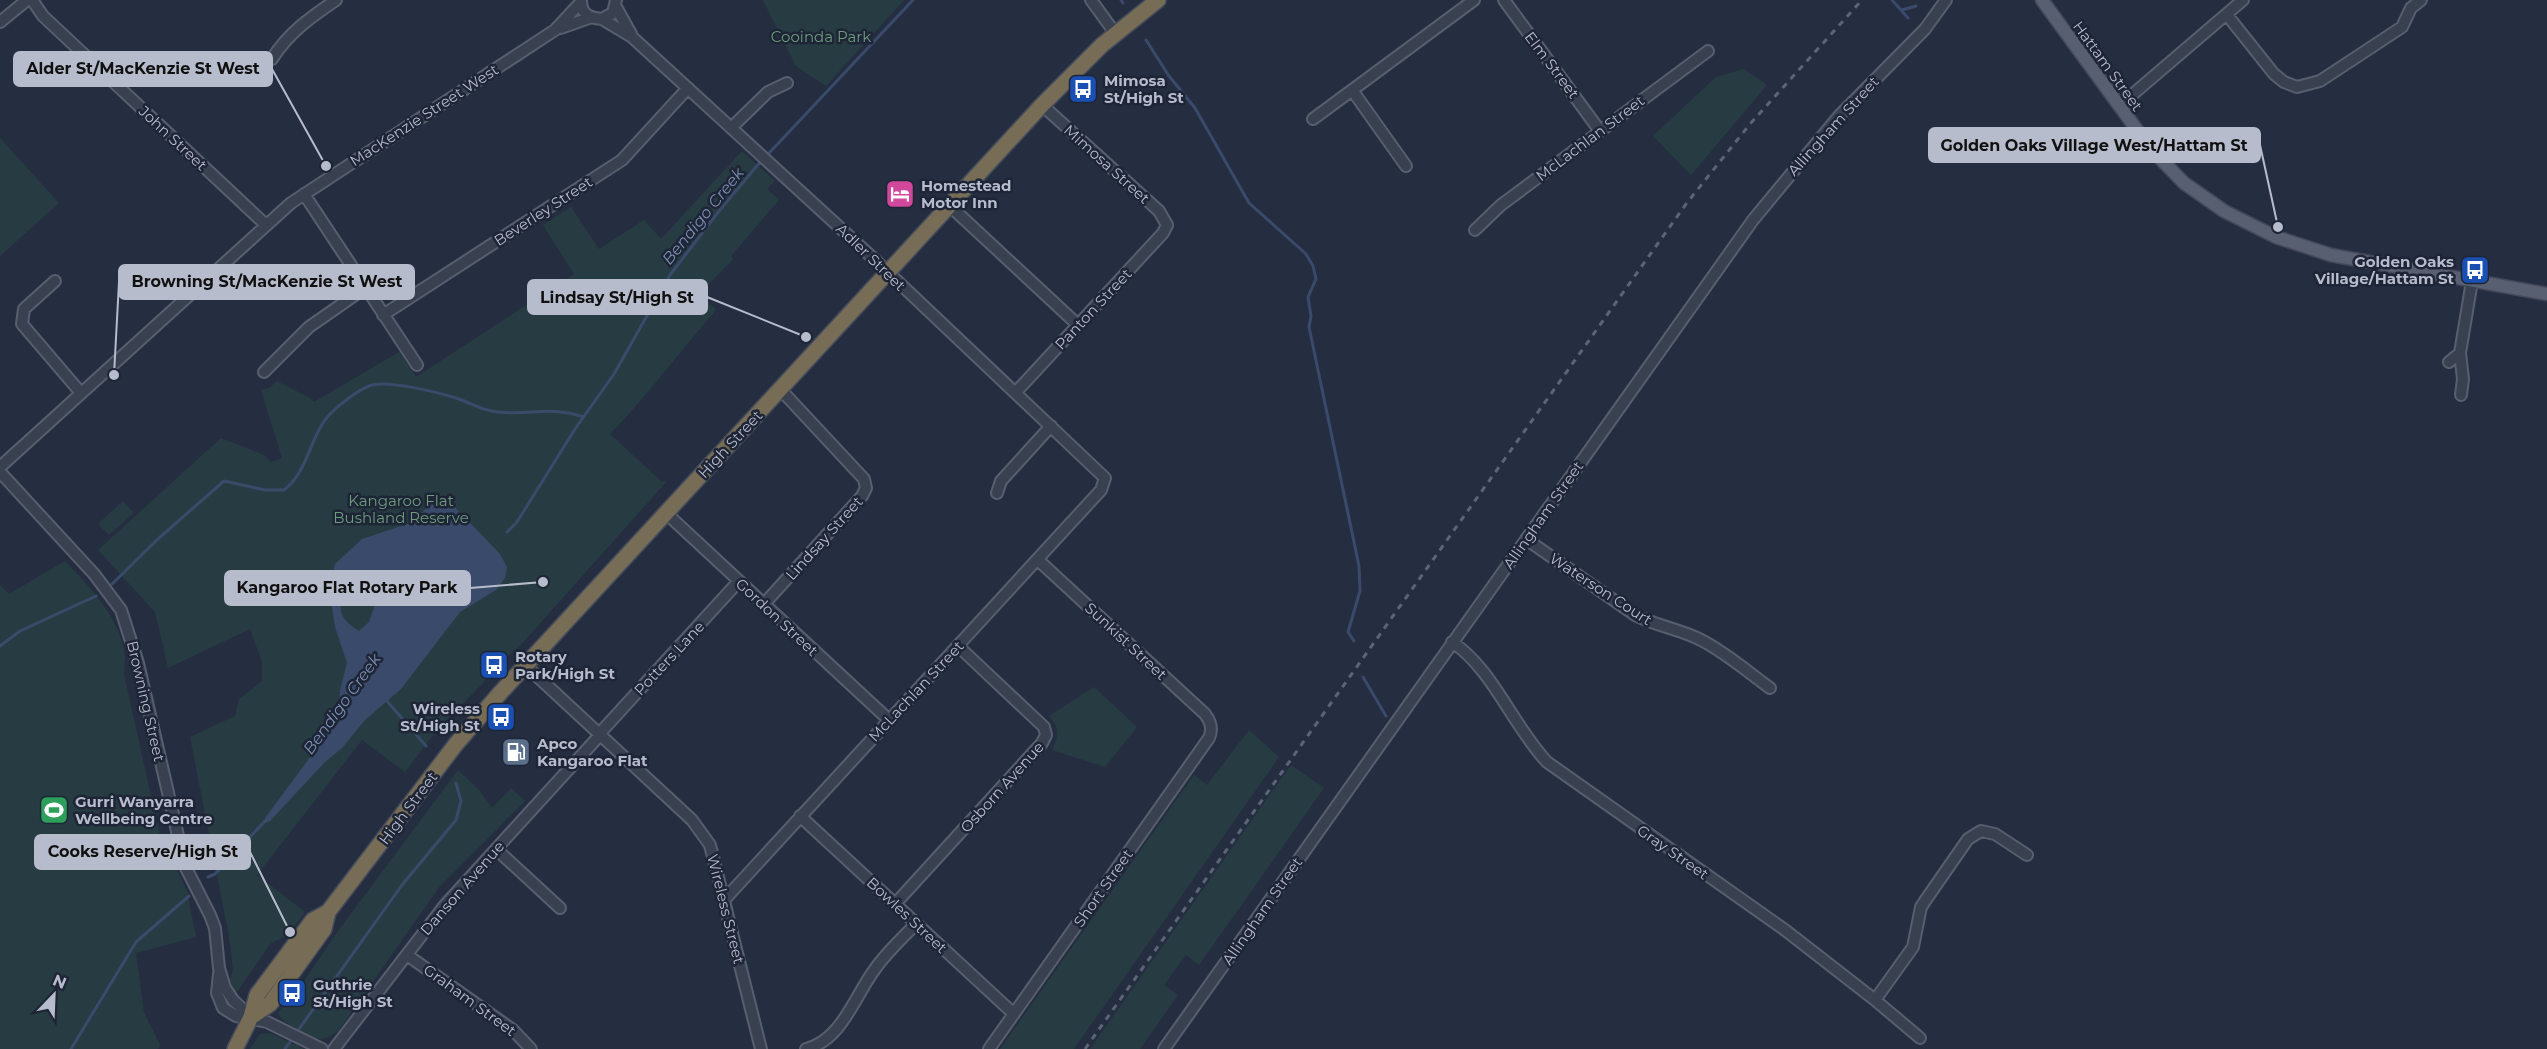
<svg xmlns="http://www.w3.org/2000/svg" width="2547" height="1049" viewBox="0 0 2547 1049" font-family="Montserrat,sans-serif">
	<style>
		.green { fill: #273c42 }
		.water { fill: #3a4a6a; fill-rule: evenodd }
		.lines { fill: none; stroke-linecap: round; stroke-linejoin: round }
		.stream { stroke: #3a4a6a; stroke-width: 3 }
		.minor-casing { stroke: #575e6e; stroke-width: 14 }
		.major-casing { stroke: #43495a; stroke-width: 15 }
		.highway-casing { stroke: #444b5b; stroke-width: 18 }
		.minor { stroke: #394151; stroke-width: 10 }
		.major { stroke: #575f71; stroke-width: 12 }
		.highway { stroke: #776d56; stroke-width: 15 }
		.rail { stroke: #5b6478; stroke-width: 3; stroke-dasharray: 6 6; stroke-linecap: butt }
		.labels { text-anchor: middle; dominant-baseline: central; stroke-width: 5; stroke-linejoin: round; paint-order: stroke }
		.park-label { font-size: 15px; fill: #6c9c7c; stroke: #1e2536 }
		.street-label { font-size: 15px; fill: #b6bccb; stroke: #1e2536 }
		.poi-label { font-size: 15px; font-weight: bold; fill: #b6bccb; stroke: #1e2536; text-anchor: start }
		.water-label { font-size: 16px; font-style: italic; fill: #7c8eb2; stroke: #1e2536 }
		.leader { fill: none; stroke: #b6bccb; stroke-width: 2 }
		.callout-dot { fill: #b6bccb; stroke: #1e2536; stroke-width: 2 }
		.callout { fill: #b6bccb; stroke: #b6bccb; stroke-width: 2 }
		.callout-label { font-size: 16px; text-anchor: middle; font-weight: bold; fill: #111 }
	</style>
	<rect width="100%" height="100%" fill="#252e41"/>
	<!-- green -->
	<path class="green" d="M763,0H904L826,86L796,66Z
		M1744,69L1767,85L1691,175L1653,136L1716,77Z
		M0,138L59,203L0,256Z
		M742,151L775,181L767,189L779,200L731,256L733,259L700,293L716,310C680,351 648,395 610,434L662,482L667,481L519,647L500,663L497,661L492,666L494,669L483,683L437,730L405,772L362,740L257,875L305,912L291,931L287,929L283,934L286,936L271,943L236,993L229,983L233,969L229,936L190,737L235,716L239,699L262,681V662L250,629L168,668L155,612L98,550L221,438L264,455L271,462L282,458L261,390L269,388L277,381L308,397L314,402L399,352L416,377L574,274L543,225L571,207L599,249L644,220L661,239Z
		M123,501L134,513L109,535L98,524Z
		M65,561C90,587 119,616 125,655C125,661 124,667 124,674L163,850L167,849L187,891L196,937L136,953L144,1013L160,1045L158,1049H0V585L9,594Z
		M1094,687L1137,727L1105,767L1052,750C1059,737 1060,728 1049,716Z
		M1249,730L1279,757L1074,1049H1000L1194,775L1207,785Z
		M1291,765L1324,788L1199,965L1186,955L1164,985L1178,995L1140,1049H1090Z
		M458,770L480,791L492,808L511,788L525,801L440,886L338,1031C332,1035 327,1039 320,1039C309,1039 282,1021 277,1013L297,992L335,935Z
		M270,1033L304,1049H250L260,1034Z"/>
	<!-- water -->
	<path class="water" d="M435,501H446L451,503L500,554L507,567L505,578L496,590L460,612L401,689L365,720L342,748L325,762L270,821L265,823V818L311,756L326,733L339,705L340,690L347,663L335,627L329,588L335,564L362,539L410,523ZM357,586L369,592L375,604L369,622L359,631C354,628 347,623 344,618C335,606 345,589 357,586Z"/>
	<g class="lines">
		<!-- stream -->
		<path class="stream" d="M1121,0L1123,3
			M1892,0L1908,18
			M1902,10L1916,6
			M1146,40L1169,76L1195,108L1249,203L1306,254L1313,266L1316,279L1308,297L1311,316L1309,327L1359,566L1360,591L1348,632L1354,641
			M507,532L517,522L575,429L614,374L670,275L719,211L756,167L913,0
			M112,584L159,538L224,481L265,490H284C309,471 310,434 331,413C340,404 357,391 369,386C386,379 441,393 459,399C473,404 483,411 498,412C531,416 548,405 584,417
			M0,646L20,631L96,596
			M1363,677L1386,716
			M386,700L426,746
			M208,877L215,874L266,820
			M299,1029L402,885L456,820L461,801L456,783
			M71,1049L136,942L189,896
			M285,1049L290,1042"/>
		<!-- minor casing -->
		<g class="minor-casing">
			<path id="minor" d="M32,0L43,16L266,225
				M581,0C581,15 590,18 602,19L613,13L616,0
				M1091,0L1115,33
				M1504,0L1600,131
				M616,7L631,34
				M2227,15L2274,74L2284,82L2297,87L2320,81L2402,27L2411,8L2421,0
				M602,19L632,37L874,259L1105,478L1101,490L724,900
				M0,22L27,0
				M561,28L589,18
				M272,59C288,33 311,17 336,0
				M1352,90L1406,166
				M2119,106L2243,0
				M1313,119L1474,0
				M731,128L768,92L787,83
				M304,194L417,365
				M950,206L1078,325
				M1475,230L1501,205L1708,51
				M55,281L24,309L22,324L81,393
				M383,315L622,160L688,88
				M2449,362L2460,353
				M264,372L309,327L365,288
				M1016,392L1163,233L1167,225L1159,211L1042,105
				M2461,395L2463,379L2460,353L2472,281
				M0,467L291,203L555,30L580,3
				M0,472L94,574L121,610L138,663L185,866L210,915L215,928L219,968L225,988L233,1000L251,1017
				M997,493L1001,481L1051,426
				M666,513L889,720
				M1526,539L1635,615C1656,626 1680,629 1701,640C1725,652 1748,672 1770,688
				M764,604L862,496L866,488L864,479L781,390
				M1452,642C1492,668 1513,726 1547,762L1785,930L1875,1000L1920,1038
				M525,665L692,820L710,845L761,1049
				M599,734L739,581
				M800,816L1014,1014
				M496,849L560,908
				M895,904L1042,743L1046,735L1044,727L958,646
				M407,955L513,1030L531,1049
				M219,974L217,993L223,1008L236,1016L267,1022L322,1049
				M1875,1000L1913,947L1921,907L1927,898L1968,839L1981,831L1995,834L2027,855
				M334,1049L445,905L600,735
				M806,1049C842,1040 854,997 875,969C886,953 902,938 916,924
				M989,1049L1209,738C1213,729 1211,722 1205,714L1038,560
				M1164,1049L1753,220L1839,116L1925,29L1946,0"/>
		</g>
		<!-- major casing -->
		<g class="major-casing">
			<path id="major" d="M2042,0L2151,149L2184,183L2224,211L2276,237L2331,255L2547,294"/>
		</g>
		<!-- highway casing -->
		<g class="highway-casing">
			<path id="highway" d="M251,1017L270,1004L324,929L328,912L456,744L501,692L1042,105L1102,45L1158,0
				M235,1049L251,1017L257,995L313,920L328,912"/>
		</g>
		<!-- minor -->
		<use href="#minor" class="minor"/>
		<!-- major -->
		<use href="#major" class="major"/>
		<!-- highway -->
		<use href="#highway" class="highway"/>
		<!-- rail -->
		<path class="rail" d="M1085,1049L1686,204L1750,124L1862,0"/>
	</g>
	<!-- icons -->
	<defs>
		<g id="bus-square" transform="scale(1.5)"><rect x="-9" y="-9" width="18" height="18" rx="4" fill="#1a4fb4" stroke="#1e2536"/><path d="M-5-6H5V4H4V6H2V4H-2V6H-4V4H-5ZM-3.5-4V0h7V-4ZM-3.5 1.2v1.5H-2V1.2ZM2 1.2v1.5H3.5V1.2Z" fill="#fff"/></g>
		<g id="hotel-square" transform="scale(1.5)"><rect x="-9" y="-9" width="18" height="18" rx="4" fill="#d1479c" stroke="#1e2536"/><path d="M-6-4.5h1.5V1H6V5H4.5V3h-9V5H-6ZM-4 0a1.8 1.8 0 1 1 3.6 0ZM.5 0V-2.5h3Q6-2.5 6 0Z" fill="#fff"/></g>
		<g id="fuel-square" transform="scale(1.5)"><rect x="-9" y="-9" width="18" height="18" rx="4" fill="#5c6f8a" stroke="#1e2536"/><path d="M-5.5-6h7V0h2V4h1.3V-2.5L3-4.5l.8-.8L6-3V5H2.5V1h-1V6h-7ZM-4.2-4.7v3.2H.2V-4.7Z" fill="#fff"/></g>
		<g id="stadium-square" transform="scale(1.5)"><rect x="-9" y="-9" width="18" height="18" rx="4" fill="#2e9e5b" stroke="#1e2536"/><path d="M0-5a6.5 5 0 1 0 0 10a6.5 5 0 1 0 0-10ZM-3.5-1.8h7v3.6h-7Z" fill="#fff"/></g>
	</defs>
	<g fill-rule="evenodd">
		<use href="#bus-square" x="1083" y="89"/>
		<use href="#hotel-square" x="900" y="194"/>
		<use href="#bus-square" x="2475" y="270"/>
		<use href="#bus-square" x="494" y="665"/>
		<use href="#bus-square" x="501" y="717"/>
		<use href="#fuel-square" x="516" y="752"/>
		<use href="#stadium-square" x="54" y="810"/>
		<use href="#bus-square" x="292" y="993"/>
	</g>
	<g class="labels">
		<!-- park labels -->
		<g class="park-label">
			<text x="821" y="36">Cooinda Park</text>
			<text x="401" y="500">Kangaroo Flat<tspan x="401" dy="17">Bushland Reserve</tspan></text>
		</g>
		<!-- street labels -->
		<g class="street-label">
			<text transform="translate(1552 65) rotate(53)">Elm Street</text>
			<text transform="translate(2108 66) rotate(54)">Hattam Street</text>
			<text transform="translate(424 115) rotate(-33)">MacKenzie Street West</text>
			<text transform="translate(1833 126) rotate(-48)">Allingham Street</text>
			<text transform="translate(173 138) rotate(43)">John Street</text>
			<text transform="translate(1590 138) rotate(-37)">McLachlan Street</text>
			<text transform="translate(1107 164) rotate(42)">Mimosa Street</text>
			<text transform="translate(543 211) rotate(-33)">Beverley Street</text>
			<text transform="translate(871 257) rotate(44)">Adler Street</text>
			<text transform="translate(1093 309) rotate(-47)">Panton Street</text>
			<text transform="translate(730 444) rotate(-47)">High Street</text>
			<text transform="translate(1543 515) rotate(-55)">Allingham Street</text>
			<text transform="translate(824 538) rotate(-48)">Lindsay Street</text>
			<text transform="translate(1601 589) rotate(33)">Waterson Court</text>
			<text transform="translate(777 617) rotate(43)">Gordon Street</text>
			<text transform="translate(1126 641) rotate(43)">Sunkist Street</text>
			<text transform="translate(669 658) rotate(-47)">Potters Lane</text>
			<text transform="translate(916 691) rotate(-47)">McLachlan Street</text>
			<text transform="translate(146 701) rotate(77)">Browning Street</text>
			<text transform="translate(1002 787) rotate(-48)">Osborn Avenue</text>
			<text transform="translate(408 808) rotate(-53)">High Street</text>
			<text transform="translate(1673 852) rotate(35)">Gray Street</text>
			<text transform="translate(462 888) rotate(-49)">Danson Avenue</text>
			<text transform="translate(1103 888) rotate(-55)">Short Street</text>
			<text transform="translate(726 909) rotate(76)">Wireless Street</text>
			<text transform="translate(1262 911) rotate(-55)">Allingham Street</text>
			<text transform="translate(907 915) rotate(43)">Bowles Street</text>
			<text transform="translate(470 1000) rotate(36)">Graham Street</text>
		</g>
		<!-- poi labels -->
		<g class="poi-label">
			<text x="1104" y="80">Mimosa<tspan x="1104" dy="17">St/High St</tspan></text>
			<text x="921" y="185">Homestead<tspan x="921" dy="17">Motor Inn</tspan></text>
			<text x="2454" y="261" text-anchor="end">Golden Oaks<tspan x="2454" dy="17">Village/Hattam St</tspan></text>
			<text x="515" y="656">Rotary<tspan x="515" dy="17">Park/High St</tspan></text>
			<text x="480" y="708" text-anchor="end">Wireless<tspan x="480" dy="17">St/High St</tspan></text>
			<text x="537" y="743">Apco<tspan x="537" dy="17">Kangaroo Flat</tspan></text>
			<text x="75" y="801">Gurri Wanyarra<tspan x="75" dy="17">Wellbeing Centre</tspan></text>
			<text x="313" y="984">Guthrie<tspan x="313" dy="17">St/High St</tspan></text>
		</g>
		<!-- water labels -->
		<g class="water-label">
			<text transform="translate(703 216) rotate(-51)">Bendigo Creek</text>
			<text transform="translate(342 704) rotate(-54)">Bendigo Creek</text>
		</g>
	</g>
	<!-- callouts -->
	<path class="leader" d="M326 166L272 69M2278 227L2260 145M114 375L119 282M806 337L707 297M543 582L470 588M290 932L250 852"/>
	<g class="callout-dot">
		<circle cx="326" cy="166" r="6"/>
		<circle cx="2278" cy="227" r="6"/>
		<circle cx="114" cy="375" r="6"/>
		<circle cx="806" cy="337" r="6"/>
		<circle cx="543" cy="582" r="6"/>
		<circle cx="290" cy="932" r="6"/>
	</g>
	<g class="callout">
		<rect x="14" y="52" width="258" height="34" rx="6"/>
		<rect x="1929" y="128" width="331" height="34" rx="6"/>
		<rect x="119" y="265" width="295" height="34" rx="6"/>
		<rect x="528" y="280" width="179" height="34" rx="6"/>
		<rect x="225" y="571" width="245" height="34" rx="6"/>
		<rect x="35" y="835" width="215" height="34" rx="6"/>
	</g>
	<g class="callout-label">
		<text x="143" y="74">Alder St/MacKenzie St West</text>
		<text x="2094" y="151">Golden Oaks Village West/Hattam St</text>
		<text x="267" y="287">Browning St/MacKenzie St West</text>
		<text x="617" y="303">Lindsay St/High St</text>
		<text x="347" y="593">Kangaroo Flat Rotary Park</text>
		<text x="143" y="857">Cooks Reserve/High St</text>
	</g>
	<!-- north arrow -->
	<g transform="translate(54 995) rotate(23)" stroke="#1e2536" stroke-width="4.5" paint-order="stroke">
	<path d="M0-4.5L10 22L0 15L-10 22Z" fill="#b6bccb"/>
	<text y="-9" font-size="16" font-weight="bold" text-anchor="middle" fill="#b6bccb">N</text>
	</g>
</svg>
